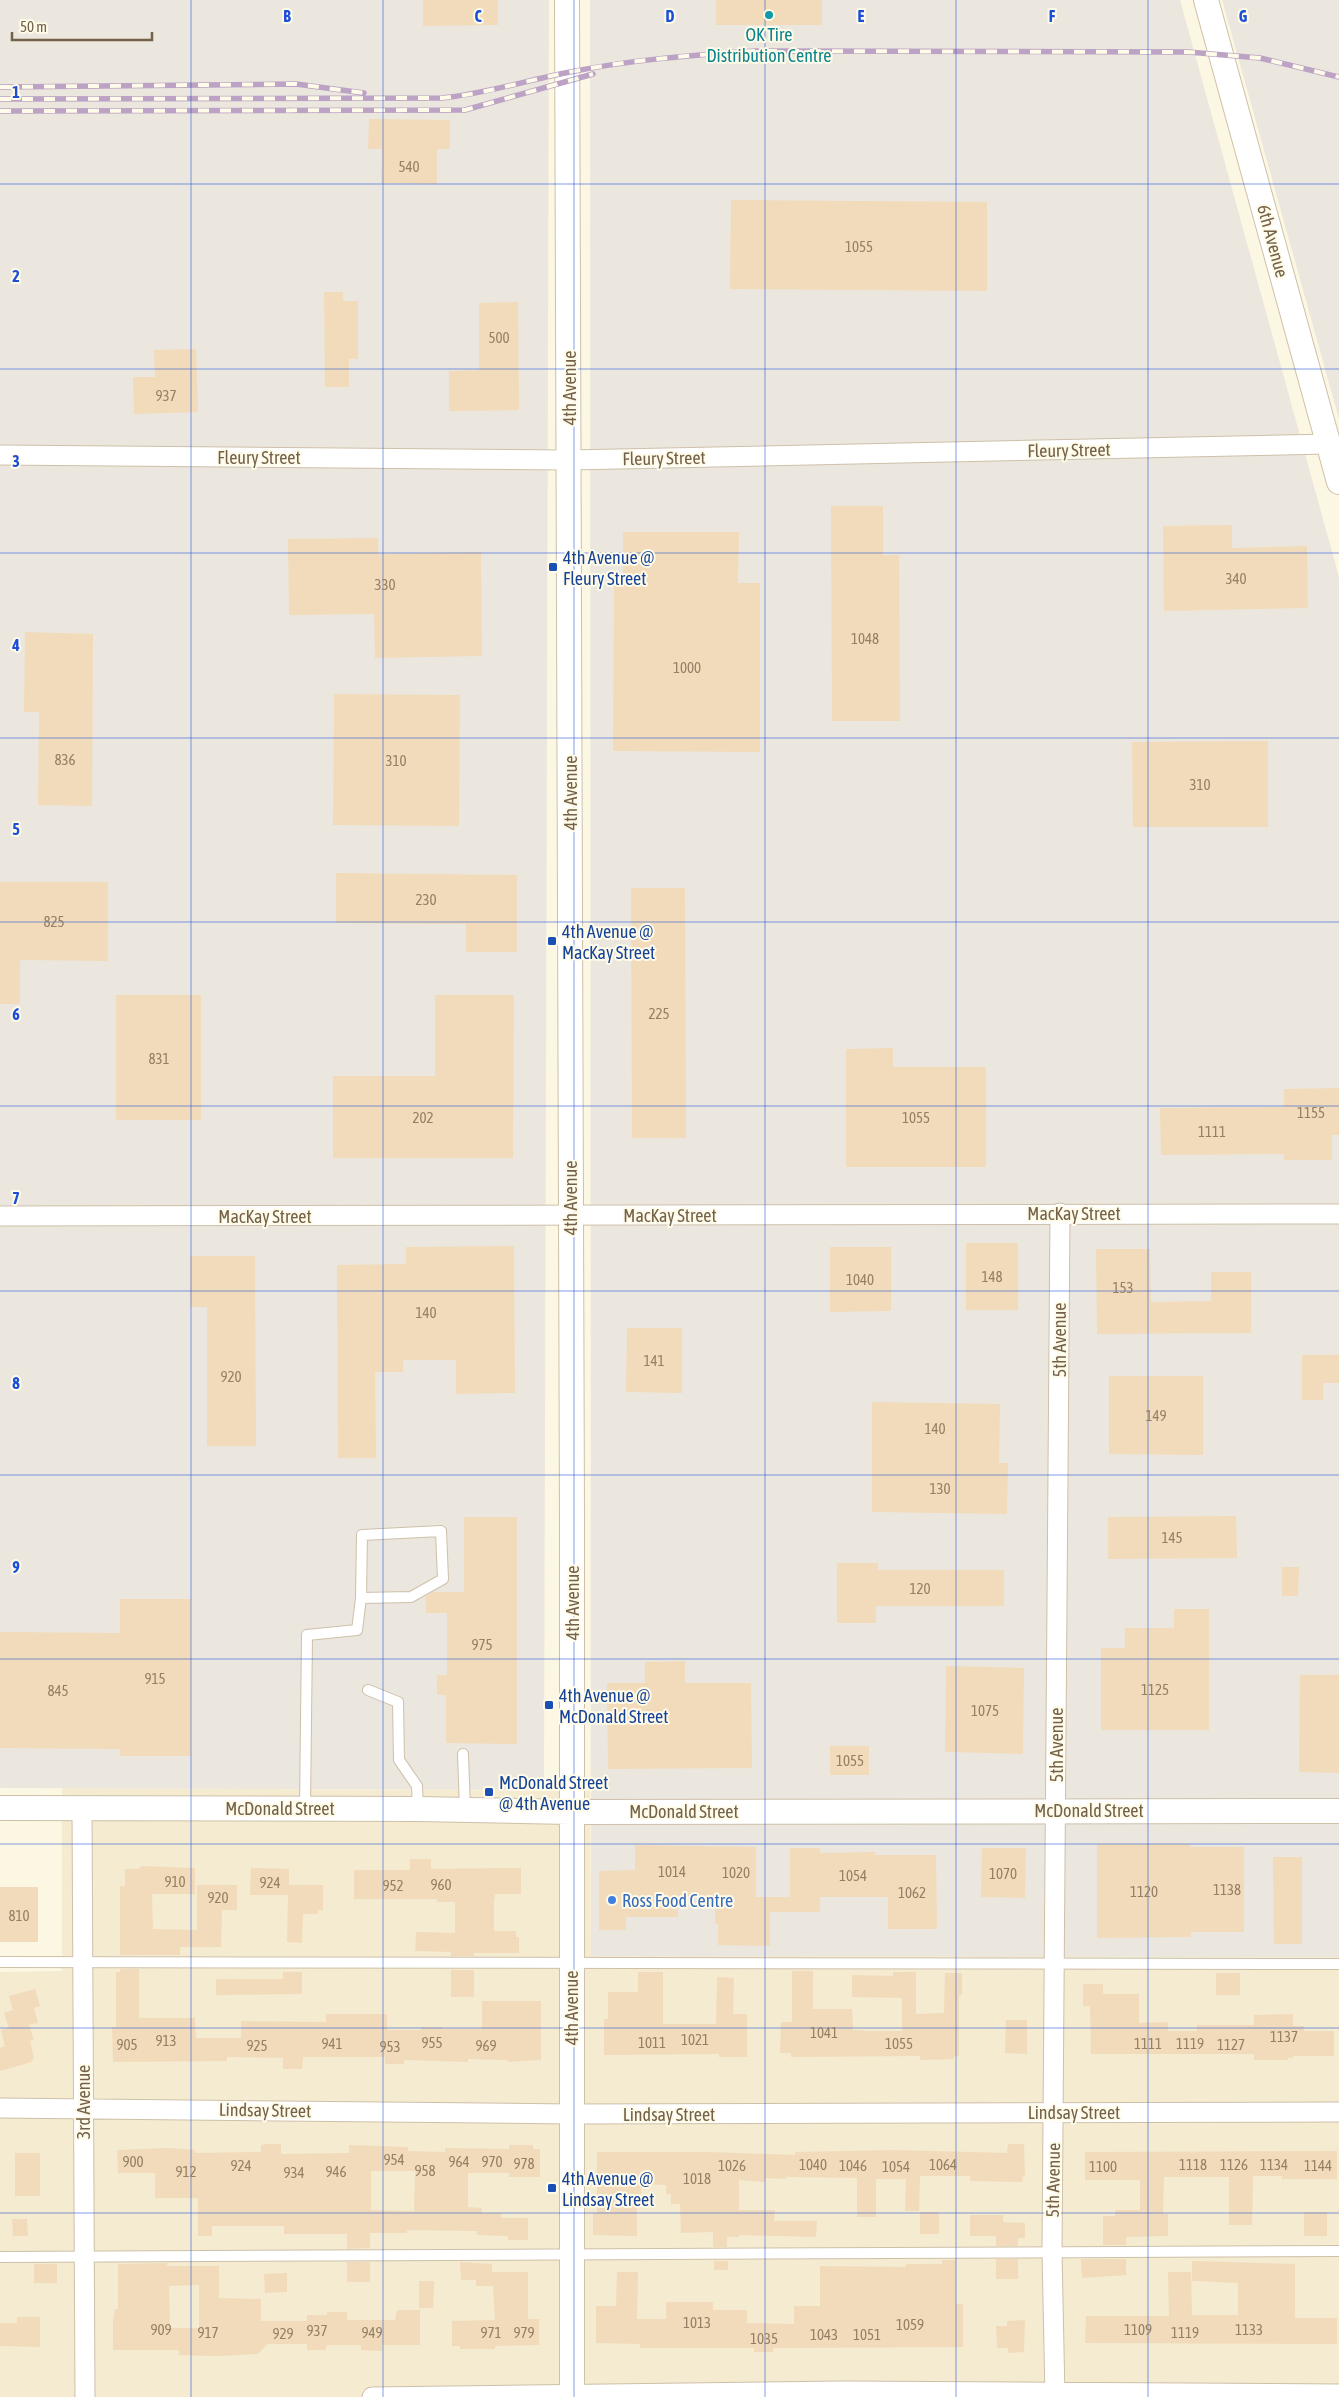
<svg xmlns="http://www.w3.org/2000/svg" width="1339" height="2397" viewBox="0 0 1339 2397" font-family="'Asap Condensed',sans-serif">
	<style>
		.residential { fill: #f4ebd1 }
		.industrial { fill: #ebe7de }
		.building { fill: #f2dbba; fill-rule: evenodd }
		.lines { fill: none; stroke-linecap: round; stroke-linejoin: round }
		.service-casing { stroke: #cec0a9; stroke-width: 12 }
		.minor-casing { stroke: #cec0a9; stroke-width: 21 }
		.tertiary-casing { stroke: #cec0a9; stroke-width: 26 }
		.service { stroke: #fff; stroke-width: 10 }
		.minor { stroke: #fff; stroke-width: 19 }
		.tertiary { stroke: #fff; stroke-width: 24 }
		.rail-casing { stroke: #bca2c5; stroke-width: 5.5 }
		.rail { stroke: #fffbe9; stroke-width: 4; stroke-dasharray: 11; stroke-linecap: butt }
		.grid { fill: none; stroke: #1d4ed8; stroke-width: 1; stroke-opacity: 0.55 }
		.culture-dot { fill: #0f9aa8; stroke: #fffbe9; stroke-width: 2 }
		.transit-dot { fill: #1a4fb4; stroke: #fffbe9; stroke-width: 2 }
		.shop-dot { fill: #3f7fe0; stroke: #fffbe9; stroke-width: 2 }
		.labels { text-anchor: middle; dominant-baseline: central; stroke-width: 4; stroke-linejoin: round; paint-order: stroke }
		.number-label { font-size: 15px; fill: #948065 }
		.culture-label { font-size: 18px; fill: #0d838f; stroke: #fffbe9 }
		.street-label { font-size: 18px; fill: #746149; stroke: #fffbe9 }
		.transit-label { font-size: 18px; fill: #164399; stroke: #fffbe9; text-anchor: start }
		.shop-label { font-size: 18px; fill: #366cbe; stroke: #fffbe9; text-anchor: start }
		.grid-label { font-size: 16px; text-anchor: middle; font-weight: bold; fill: #1d4ed8; stroke: #fffbe9; stroke-width: 4; stroke-linejoin: round; paint-order: stroke }
	</style>
	<rect width="100%" height="100%" fill="#fcf7e3"/>
	<!-- residential -->
	<path class="residential" d="M62,1788L590,1791L591,1956L1339,1955V2397H0V1972L62,1971Z"/>
	<!-- industrial -->
	<path class="industrial" d="M0,0H549L544,1790L0,1788Z
		M590,0H1180L1339,577V1957L591,1956Z
		M1222,0H1339V419Z"/>
	<!-- building -->
	<path class="building" d="M423,0H498V25L423,26Z
		M716,0H822V25H716Z
		M369,119L450,120V149H437V184L381,183L382,149H368Z
		M731,200L987,202V291L730,289Z
		M324,292H343V301H358V359H349V387H325Z
		M518,302L519,410L449,411V371L479,370V303Z
		M196,349L198,412L134,414L133,377H155L154,350Z
		M831,506H883V555H899L900,721H832Z
		M1232,525V548L1307,546L1308,608L1164,611L1163,526Z
		M623,532H739L738,583H760V752L613,751L614,581H623Z
		M378,538V554L481,552L482,656L375,658L374,614L289,615L288,539Z
		M25,632L93,634L92,806L38,805L39,712H24Z
		M334,694L460,695L459,826L333,825Z
		M1268,741V827H1133L1132,742Z
		M336,873L517,875V952H466V924L336,923Z
		M0,882H108V961L20,960V1004H0Z
		M631,888H685L686,1138H632Z
		M116,995H201V1120H116Z
		M435,995H514L513,1158H333V1076H435Z
		M893,1048V1067H986V1167H846V1049Z
		M1339,1088V1135H1332V1160H1284V1154L1161,1155L1160,1108L1284,1107V1089Z
		M966,1243H1018V1310H966Z
		M514,1246L515,1393L456,1394V1360H403V1372H375L376,1458H338L337,1265L406,1264V1247Z
		M830,1247H891V1311L830,1312Z
		M1096,1249H1150L1151,1302L1211,1301V1272H1251V1333L1097,1334Z
		M190,1256H255L256,1446H207V1307H190Z
		M627,1328H682V1393L626,1392Z
		M1302,1355H1339V1383H1323V1400H1302Z
		M1109,1376H1203V1455L1109,1454Z
		M872,1402L1000,1404L999,1463H1008L1007,1514L872,1512Z
		M1236,1516L1237,1558L1108,1559V1517Z
		M464,1517H517V1744L446,1743V1695H437V1675H447V1613H426V1596L434,1592H464Z
		M837,1563H878V1570H1004V1606H876V1623H837Z
		M1282,1567H1299L1298,1596H1282Z
		M120,1599H191V1756H120V1749L0,1748V1632L120,1633Z
		M1174,1609H1209V1730H1101V1648H1125V1628H1174Z
		M685,1661V1683H751L752,1768L608,1769L607,1683H645V1662Z
		M946,1666L1024,1668L1023,1754L945,1752Z
		M1300,1675H1339V1773L1299,1772Z
		M830,1746H869V1775H830Z
		M1097,1844H1190V1847H1244V1932H1191V1937L1097,1938Z
		M635,1845L756,1847V1897H790V1848H820V1853L875,1852V1855H936L937,1929H888V1897H820V1912H770V1946L718,1945V1924H715V1896H678V1917H626V1930H599V1871L635,1870Z
		M982,1848H1026L1025,1898L981,1897Z
		M1273,1857H1302V1944H1274Z
		M410,1859H431V1869L521,1868V1894H495L494,1901V1931H516V1937H519V1953H474V1956H451V1952L415,1951L416,1932L455,1933V1902H437V1899H354V1870H410Z
		M142,1866L195,1868V1894H152L153,1929L197,1930V1885H237V1910H222L221,1947H180V1955H120V1886H125V1869H138Z
		M251,1868L289,1869V1885H323V1910H318V1914H303L302,1943L287,1942L288,1895H250Z
		M0,1887H38V1942H0Z
		M120,1969H139V2018H195L196,2038H241V2021L326,2022V2014H387V2030H421V2027H442V2029H482V2001H541V2060L508,2062V2060L468,2059V2062L404,2060V2064H385V2057H303L302,2069H283V2058L227,2057V2061L113,2062L112,2027H116V1972H120Z
		M451,1970H474V1997H451Z
		M792,1971H813V2009H852L853,2030L871,2031H902V1998L852,1997V1975L893,1976V1972H916V2014L944,2013L945,1973H962V1995H959V2056H954V2059L920,2060V2056L791,2057V2053H780L781,2022H792Z
		M283,1972H302V1994L216,1995V1979H283Z
		M638,1972H663V2024H716L717,1977L734,1978L733,2014H747V2057H719V2054L604,2055V2019H608V1992H638Z
		M1216,1973H1240V1995H1216Z
		M1083,1984H1103V1994H1139V2023L1168,2022V2031H1197V2025H1254V2015L1293,2014V2026H1304V2031H1334V2056H1293V2058H1288V2060H1254V2054H1091L1090,2006H1083Z
		M35,1989L40,2006L34,2008L38,2023L29,2025L34,2040L30,2041L34,2059L31,2060L32,2062L0,2071V2048L5,2046L1,2030L9,2028L4,2013L13,2010L9,1996Z
		M1006,2020H1027V2054L1005,2053Z
		M267,2144H281V2154L349,2153V2145L408,2147V2151L445,2152V2148L509,2149V2145H533V2149H540V2177H509V2173H468V2207L482,2208V2213H501V2218H528V2240H508V2236L477,2235V2231L407,2230V2233H370V2248L347,2249V2234H284V2226H212V2236H198V2198H155V2173H118L117,2150L169,2148L195,2150V2153L261,2152V2145ZM371,2171H415L414,2211L371,2210Z
		M1008,2144H1024L1025,2176H1023L1022,2182L970,2181V2176H920L919,2211H905L906,2179H876V2217H857V2178L786,2177V2179L765,2178V2182L739,2180V2210H775L774,2221H817L816,2237L739,2235V2237H727V2247H713V2232L681,2233L680,2204H671V2194H666V2185L641,2184V2194H637V2236L593,2235V2213H597V2152H710L795,2155V2152L895,2150L1007,2153Z
		M1337,2151V2179H1282V2176H1253L1252,2225H1229V2177H1164L1163,2214H1168V2236L1126,2237V2245H1103V2216H1115V2210H1140V2180H1085V2152Z
		M15,2153H40V2196H15Z
		M920,2212H939V2234H920Z
		M1304,2212H1327V2236H1304Z
		M970,2215H1003V2222L1025,2223V2238H1018V2246H996V2236H970Z
		M12,2219H27L28,2236H13Z
		M996,2259H1018V2279H996Z
		M1081,2259H1126V2275L1082,2278Z
		M942,2260H956V2304H963V2347L773,2348V2352H754V2348H640V2344L596,2343V2306H616L617,2272H638L637,2319H666V2302H713V2310H747V2323L794,2324V2306H820V2266L906,2267V2264H942Z
		M714,2261H728V2270H714Z
		M1192,2261L1295,2264V2318H1337V2344L1085,2343L1086,2316H1169L1168,2272H1191L1192,2315H1238V2283L1192,2281Z
		M347,2262H370V2282H347Z
		M460,2262L492,2264V2272H528V2319H539V2345L495,2346V2349H460V2346H452V2321L495,2320L493,2286H476V2280H461Z
		M167,2263V2266H219V2298L261,2299V2321H307V2315H327V2312H347V2320H395L397,2310H420V2345H382V2351L361,2350V2345H327L326,2350H307V2344H267L258,2354L216,2356L179,2355V2350H113V2320L115,2309H118V2264ZM199,2285V2328H170L169,2286Z
		M34,2264H57V2283H34Z
		M287,2273V2292L265,2293L264,2274Z
		M419,2281H434L433,2308H419Z
		M17,2317H40V2347L0,2346V2323H17Z
		M1025,2320L1024,2352L1008,2353V2348H997L996,2326H1007V2321Z"/>
	<g class="lines">
		<!-- service casing -->
		<g class="service-casing">
			<path id="service" d="M368,1690L398,1702L399,1760L417,1786L418,1809
				M463,1754L465,1810
				M305,1808L307,1635L357,1630L361,1598L362,1535L441,1531L443,1579L411,1597L361,1598
				M0,1962L1339,1964
				M0,2257L1339,2251"/>
		</g>
		<!-- minor casing -->
		<g class="minor-casing">
			<path id="minor" d="M0,455L569,460L1328,444
				M0,1216L1339,1214
				M82,1808L85,2397
				M0,2108L571,2114L1339,2112
				M372,2397L843,2391L1339,2394
				M1055,2397L1052,2252L1060,1213"/>
		</g>
		<!-- tertiary casing -->
		<g class="tertiary-casing">
			<path id="tertiary" d="M567,0L572,1519V2397
				M1206,0L1339,482
				M0,1808L418,1809L571,1812L1339,1811"/>
		</g>
		<!-- service -->
		<use href="#service" class="service"/>
		<!-- minor -->
		<use href="#minor" class="minor"/>
		<!-- tertiary -->
		<use href="#tertiary" class="tertiary"/>
		<!-- rail casing -->
		<g class="rail-casing">
			<path id="rail" d="M0,87L296,84L364,93
				M0,99L442,98C484,94 524,81 565,73C628,60 692,55 756,51L1188,52L1260,58L1339,77
				M0,111L465,110L593,74"/>
		</g>
		<!-- rail -->
		<use href="#rail" class="rail"/>
	</g>
	<!-- grid -->
	<path class="grid" d="M191,0V2397M383,0V2397M574,0V2397M765,0V2397M956,0V2397M1148,0V2397M0,184H1339M0,369H1339M0,553H1339M0,738H1339M0,922H1339M0,1106H1339M0,1291H1339M0,1475H1339M0,1659H1339M0,1844H1339M0,2028H1339M0,2213H1339"/>
	<!-- markers -->
	<circle class="culture-dot" cx="769" cy="15" r="5"/>
	<g class="transit-dot">
		<rect x="548" y="562" width="10" height="10" rx="2.5"/>
		<rect x="547" y="936" width="10" height="10" rx="2.5"/>
		<rect x="544" y="1700" width="10" height="10" rx="2.5"/>
		<rect x="484" y="1787" width="10" height="10" rx="2.5"/>
		<rect x="547" y="2183" width="10" height="10" rx="2.5"/>
	</g>
	<circle class="shop-dot" cx="612" cy="1900" r="5"/>
	<g class="labels">
		<!-- number labels -->
		<g class="number-label">
			<text x="409" y="166">540</text>
			<text x="859" y="246">1055</text>
			<text x="499" y="337">500</text>
			<text x="166" y="395">937</text>
			<text x="1236" y="578">340</text>
			<text x="385" y="584">330</text>
			<text x="865" y="638">1048</text>
			<text x="687" y="667">1000</text>
			<text x="65" y="759">836</text>
			<text x="396" y="760">310</text>
			<text x="1200" y="784">310</text>
			<text x="426" y="899">230</text>
			<text x="54" y="921">825</text>
			<text x="659" y="1013">225</text>
			<text x="159" y="1058">831</text>
			<text x="1311" y="1112">1155</text>
			<text x="423" y="1117">202</text>
			<text x="916" y="1117">1055</text>
			<text x="1212" y="1131">1111</text>
			<text x="992" y="1276">148</text>
			<text x="860" y="1279">1040</text>
			<text x="1123" y="1287">153</text>
			<text x="426" y="1312">140</text>
			<text x="654" y="1360">141</text>
			<text x="231" y="1376">920</text>
			<text x="1156" y="1415">149</text>
			<text x="935" y="1428">140</text>
			<text x="940" y="1488">130</text>
			<text x="1172" y="1537">145</text>
			<text x="920" y="1588">120</text>
			<text x="482" y="1644">975</text>
			<text x="155" y="1678">915</text>
			<text x="1155" y="1689">1125</text>
			<text x="58" y="1690">845</text>
			<text x="985" y="1710">1075</text>
			<text x="850" y="1760">1055</text>
			<text x="672" y="1871">1014</text>
			<text x="736" y="1872">1020</text>
			<text x="1003" y="1873">1070</text>
			<text x="853" y="1875">1054</text>
			<text x="175" y="1881">910</text>
			<text x="270" y="1882">924</text>
			<text x="441" y="1884">960</text>
			<text x="393" y="1885">952</text>
			<text x="1227" y="1889">1138</text>
			<text x="1144" y="1891">1120</text>
			<text x="912" y="1892">1062</text>
			<text x="218" y="1897">920</text>
			<text x="19" y="1915">810</text>
			<text x="824" y="2032">1041</text>
			<text x="1284" y="2036">1137</text>
			<text x="695" y="2039">1021</text>
			<text x="166" y="2040">913</text>
			<text x="432" y="2042">955</text>
			<text x="652" y="2042">1011</text>
			<text x="332" y="2043">941</text>
			<text x="899" y="2043">1055</text>
			<text x="1148" y="2043">1111</text>
			<text x="1190" y="2043">1119</text>
			<text x="127" y="2044">905</text>
			<text x="1231" y="2044">1127</text>
			<text x="257" y="2045">925</text>
			<text x="486" y="2045">969</text>
			<text x="390" y="2046">953</text>
			<text x="394" y="2159">954</text>
			<text x="133" y="2161">900</text>
			<text x="459" y="2161">964</text>
			<text x="492" y="2161">970</text>
			<text x="524" y="2163">978</text>
			<text x="813" y="2164">1040</text>
			<text x="943" y="2164">1064</text>
			<text x="1193" y="2164">1118</text>
			<text x="1234" y="2164">1126</text>
			<text x="1274" y="2164">1134</text>
			<text x="241" y="2165">924</text>
			<text x="732" y="2165">1026</text>
			<text x="853" y="2165">1046</text>
			<text x="1318" y="2165">1144</text>
			<text x="896" y="2166">1054</text>
			<text x="1103" y="2166">1100</text>
			<text x="425" y="2170">958</text>
			<text x="186" y="2171">912</text>
			<text x="336" y="2171">946</text>
			<text x="294" y="2172">934</text>
			<text x="697" y="2178">1018</text>
			<text x="697" y="2322">1013</text>
			<text x="910" y="2324">1059</text>
			<text x="161" y="2329">909</text>
			<text x="1138" y="2329">1109</text>
			<text x="1249" y="2329">1133</text>
			<text x="317" y="2330">937</text>
			<text x="208" y="2332">917</text>
			<text x="372" y="2332">949</text>
			<text x="491" y="2332">971</text>
			<text x="524" y="2332">979</text>
			<text x="1185" y="2332">1119</text>
			<text x="283" y="2333">929</text>
			<text x="824" y="2334">1043</text>
			<text x="867" y="2334">1051</text>
			<text x="764" y="2338">1035</text>
		</g>
		<!-- culture labels -->
		<g class="culture-label">
			<text x="769" y="34">OK Tire<tspan x="769" dy="21">Distribution Centre</tspan></text>
		</g>
		<!-- street labels -->
		<g class="street-label">
			<text transform="translate(1273 241) rotate(75)">6th Avenue</text>
			<text transform="translate(569 388) rotate(-90)">4th Avenue</text>
			<text transform="translate(1069 450) rotate(-1)">Fleury Street</text>
			<text x="259" y="457">Fleury Street</text>
			<text transform="translate(664 458) rotate(-1)">Fleury Street</text>
			<text transform="translate(570 793) rotate(-90)">4th Avenue</text>
			<text transform="translate(570 1198) rotate(-90)">4th Avenue</text>
			<text x="1074" y="1213">MacKay Street</text>
			<text x="670" y="1215">MacKay Street</text>
			<text x="265" y="1216">MacKay Street</text>
			<text transform="translate(1059 1340) rotate(-90)">5th Avenue</text>
			<text transform="translate(572 1603) rotate(-90)">4th Avenue</text>
			<text transform="translate(1056 1745) rotate(-90)">5th Avenue</text>
			<text x="280" y="1808">McDonald Street</text>
			<text x="1089" y="1810">McDonald Street</text>
			<text x="684" y="1811">McDonald Street</text>
			<text transform="translate(571 2008) rotate(-90)">4th Avenue</text>
			<text transform="translate(83 2102) rotate(-90)">3rd Avenue</text>
			<text transform="translate(265 2110) rotate(1)">Lindsay Street</text>
			<text x="1074" y="2112">Lindsay Street</text>
			<text x="669" y="2114">Lindsay Street</text>
			<text transform="translate(1053 2180) rotate(-89)">5th Avenue</text>
		</g>
		<!-- transit labels -->
		<g class="transit-label">
			<text x="563" y="557">4th Avenue @<tspan x="563" dy="21">Fleury Street</tspan></text>
			<text x="562" y="931">4th Avenue @<tspan x="562" dy="21">MacKay Street</tspan></text>
			<text x="559" y="1695">4th Avenue @<tspan x="559" dy="21">McDonald Street</tspan></text>
			<text x="499" y="1782">McDonald Street<tspan x="499" dy="21">@ 4th Avenue</tspan></text>
			<text x="562" y="2178">4th Avenue @<tspan x="562" dy="21">Lindsay Street</tspan></text>
		</g>
		<!-- shop labels -->
		<g class="shop-label">
			<text x="622" y="1900">Ross Food Centre</text>
		</g>
	</g>
	<g class="grid-label">
		<text x="287" y="22">B</text>
		<text x="478" y="22">C</text>
		<text x="670" y="22">D</text>
		<text x="861" y="22">E</text>
		<text x="1052" y="22">F</text>
		<text x="1243" y="22">G</text>
		<text x="16" y="98">1</text>
		<text x="16" y="282">2</text>
		<text x="16" y="467">3</text>
		<text x="16" y="651">4</text>
		<text x="16" y="835">5</text>
		<text x="16" y="1020">6</text>
		<text x="16" y="1204">7</text>
		<text x="16" y="1389">8</text>
		<text x="16" y="1573">9</text>
	</g>
	<!-- scale -->
	<path d="M12 32v8h140v-8" fill="none" stroke="#746149" stroke-width="2.5"/>
	<text x="20" y="32" font-size="15" fill="#746149" stroke="#fffbe9" stroke-width="4" paint-order="stroke">50 m</text>
</svg>
